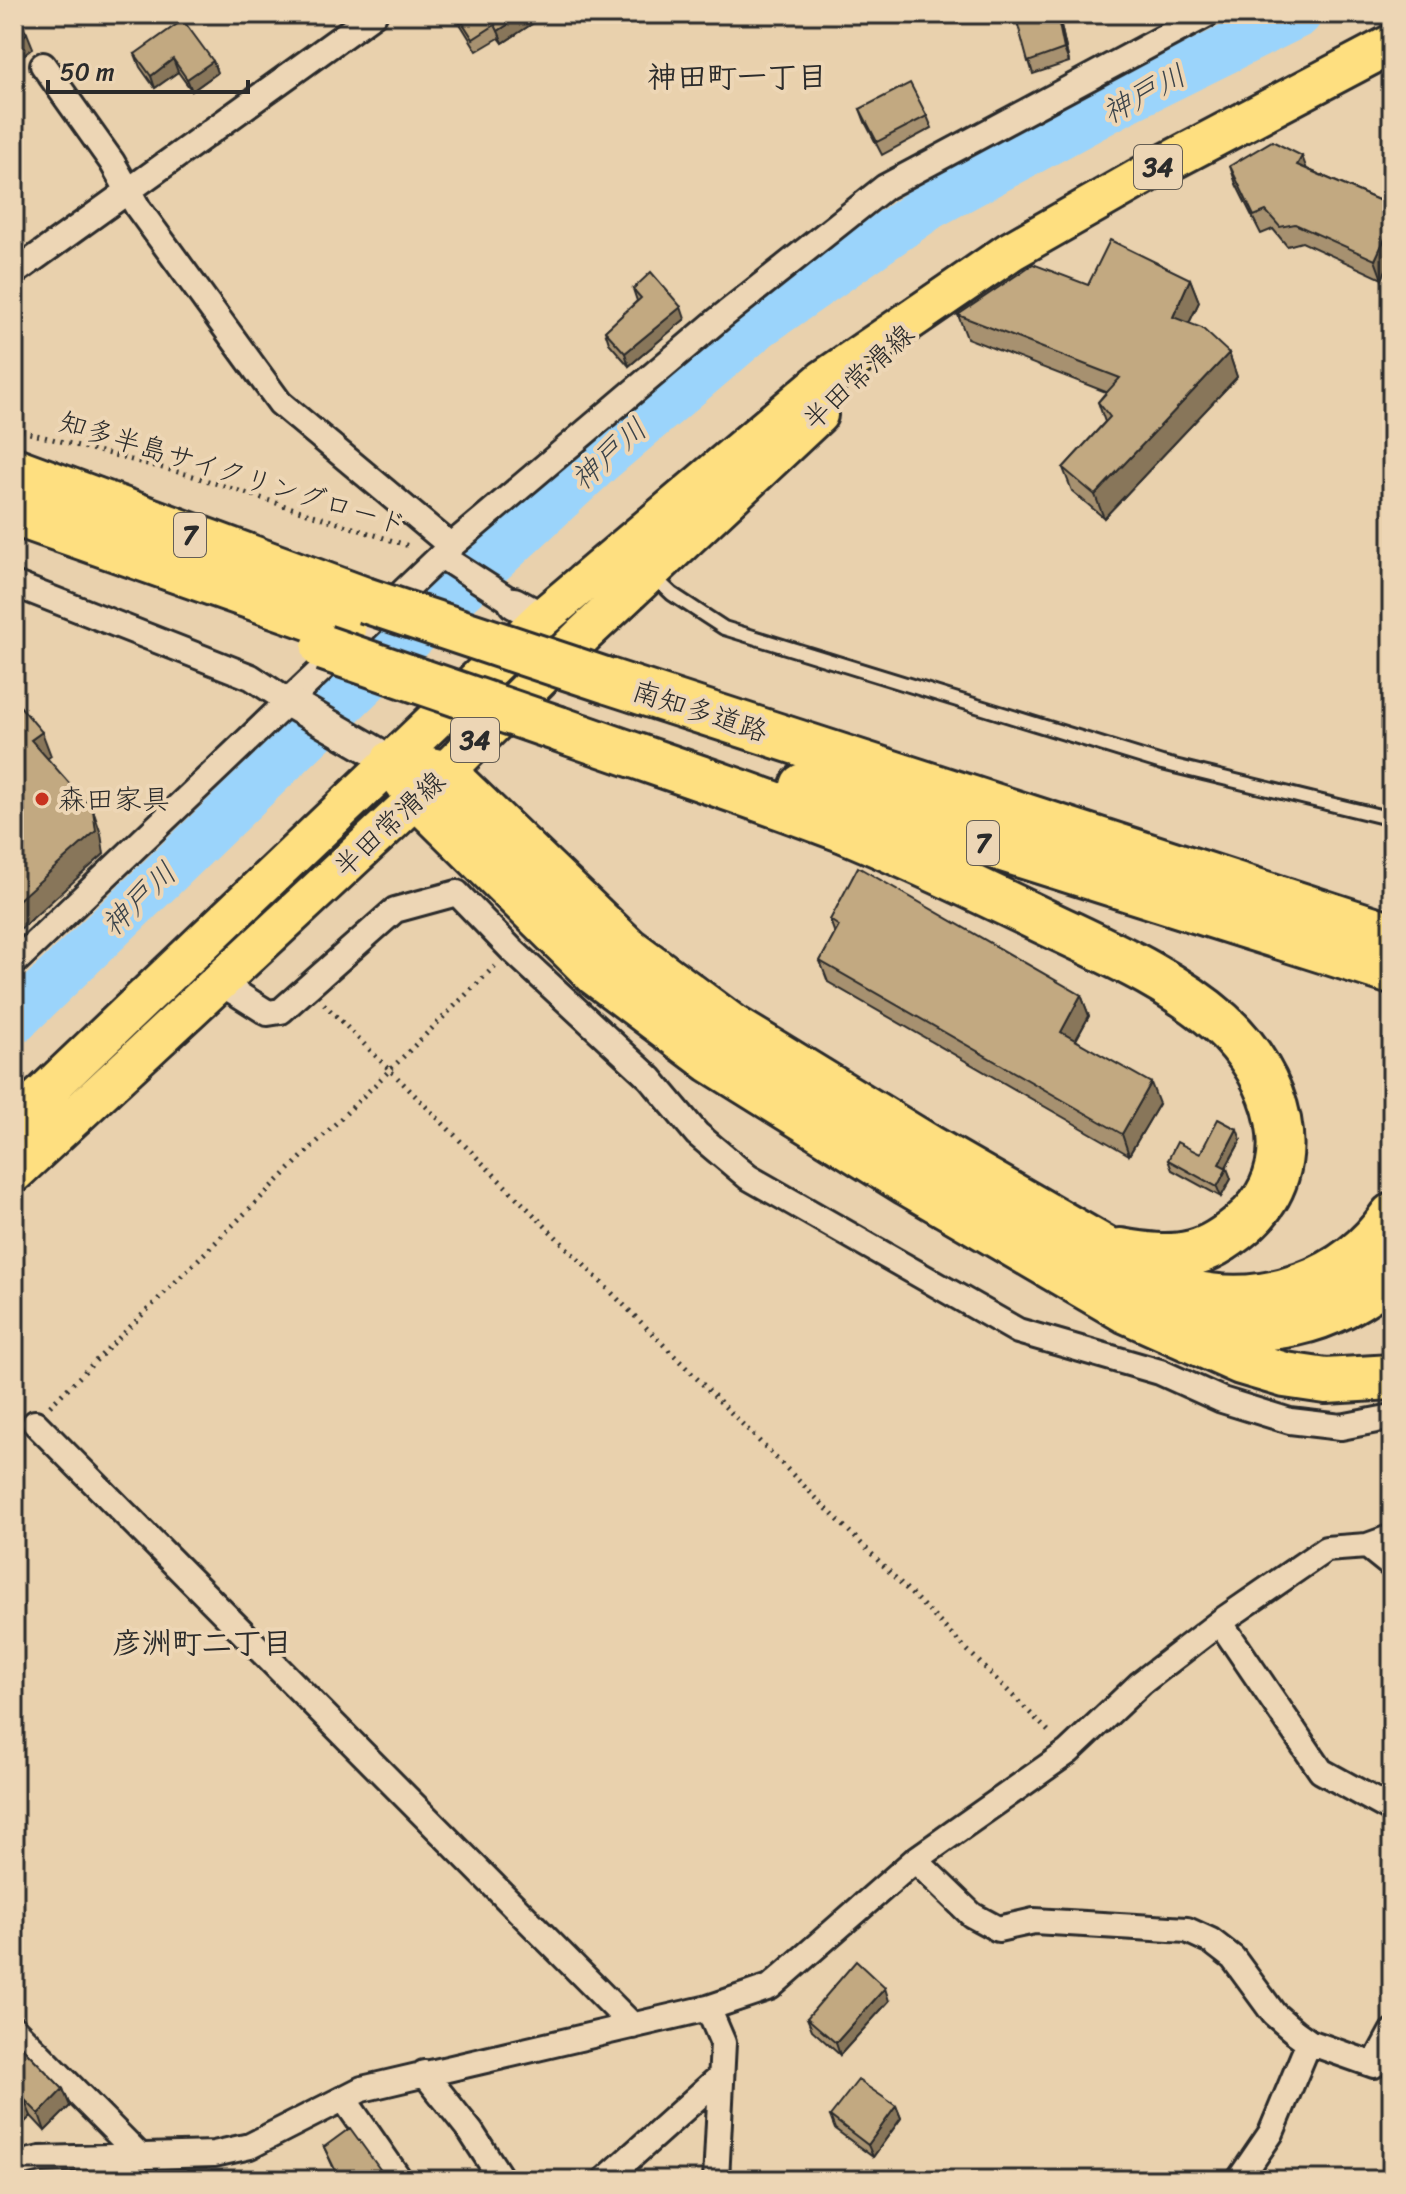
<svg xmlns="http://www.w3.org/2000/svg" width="1406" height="2194" viewBox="0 0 1406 2194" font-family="Sriracha,'Klee One',sans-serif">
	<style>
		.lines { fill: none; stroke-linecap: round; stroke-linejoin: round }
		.river { stroke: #9bd4fb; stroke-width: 48 }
		.service-casing { stroke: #2b2b2b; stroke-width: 18 }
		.minor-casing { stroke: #2b2b2b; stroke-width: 30 }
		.tertiary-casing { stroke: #2b2b2b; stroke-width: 36 }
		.primary-casing { stroke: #2b2b2b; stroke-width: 44 }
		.motorway-casing { stroke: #2b2b2b; stroke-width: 50 }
		.path { stroke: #2b2b2b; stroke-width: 5; stroke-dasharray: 2 6; stroke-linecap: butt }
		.service { stroke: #edd6b5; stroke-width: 12 }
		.minor { stroke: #edd6b5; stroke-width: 24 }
		.tertiary { stroke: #edd6b5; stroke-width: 30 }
		.primary { stroke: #fedf80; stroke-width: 38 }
		.motorway { stroke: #fedf80; stroke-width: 44 }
		.motorway-bridge-casing { stroke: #2b2b2b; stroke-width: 50; stroke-linecap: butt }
		.motorway-bridge { stroke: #fedf80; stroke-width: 44 }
		.wall { fill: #a7916f; stroke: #2b2b2b; stroke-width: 2 }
		.shaded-wall { fill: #88765a; stroke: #2b2b2b; stroke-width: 2 }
		.building { fill: #c2a981; stroke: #2b2b2b; stroke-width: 2 }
		.poi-dot { fill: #c8321e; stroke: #edd6b5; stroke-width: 3 }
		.labels { text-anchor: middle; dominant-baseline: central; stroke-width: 8; stroke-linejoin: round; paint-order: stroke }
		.shield { fill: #edd6b5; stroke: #655e54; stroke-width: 2 }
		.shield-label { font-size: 26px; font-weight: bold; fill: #2b2b2b }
		.street-label { font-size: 28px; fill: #2b2b2b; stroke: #edd6b5 }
		.poi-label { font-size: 28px; fill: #2b2b2b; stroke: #edd6b5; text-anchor: start }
		.neighbourhood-label { font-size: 30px; font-weight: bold; fill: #2b2b2b; stroke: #edd6b5 }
		.water-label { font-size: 30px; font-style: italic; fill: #3c444a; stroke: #edd6b5 }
	</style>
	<rect width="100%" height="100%" fill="#e9d1ad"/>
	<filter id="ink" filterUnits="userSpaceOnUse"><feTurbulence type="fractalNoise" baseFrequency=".0125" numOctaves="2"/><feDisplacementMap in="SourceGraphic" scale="16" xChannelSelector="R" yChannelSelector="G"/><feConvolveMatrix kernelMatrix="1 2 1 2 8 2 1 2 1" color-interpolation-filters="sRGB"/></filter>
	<g filter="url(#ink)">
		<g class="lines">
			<!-- river -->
			<path class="river" d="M14,1020L435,613L600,460L758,325L929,206L1126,99L1298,14"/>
			<!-- service casing -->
			<g class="service-casing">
				<path id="service" d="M652,575L672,594L724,628L1162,763L1392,819"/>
			</g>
			<!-- minor casing -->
			<g class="minor-casing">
				<path id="minor" d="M43,65L112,162L138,208L280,403L451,546
					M14,273L374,14
					M441,556L514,603
					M14,584L251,677L289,702
					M14,963L451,546L719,319L885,187L1208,14
					M219,982L268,1013L281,1011L395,910L457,893L512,950L650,1078L697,1134L748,1177L1018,1331L1160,1372L1222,1400L1290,1421L1341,1427L1392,1417
					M35,1423L633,2026
					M1367,1546L1392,1566
					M1220,1622L1321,1771L1392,1810
					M915,1860L972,1915L998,1929L1034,1921L1187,1930L1211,1941L1233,1958L1274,2014L1295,2032L1309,2042L1374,2065L1392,2032
					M708,2008L723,2043L716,2180
					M14,2029L140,2156
					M424,2073L471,2132L502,2180
					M344,2099L400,2180
					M14,2165L40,2159L214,2154L250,2146L362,2089L708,2008L770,1987L915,1860L1068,1752L1141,1683L1220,1622L1326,1549L1367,1546L1392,1537
					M605,2180L721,2076
					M1239,2180L1271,2133L1309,2042"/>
			</g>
			<!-- tertiary casing -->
			<g class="tertiary-casing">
				<path id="tertiary" d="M514,603L542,618
					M289,702L393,762"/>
			</g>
			<!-- primary casing -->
			<g class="primary-casing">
				<path id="primary" d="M14,1122L542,618L823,380L1011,251L1155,169L1392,44
					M14,1173L444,773L582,636L818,415"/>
			</g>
			<!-- motorway casing -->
			<g class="motorway-casing">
				<path id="motorway" d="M14,470L365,600
					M14,513L343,629
					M608,681L1392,935
					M559,729C652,762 747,793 839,828C908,856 975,888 1043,921C1103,950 1170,978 1221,1023C1277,1074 1310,1166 1244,1223C1230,1235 1211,1249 1192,1253C1169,1259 1143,1255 1120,1251
					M393,762L418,797L597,974L711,1060L908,1183L1127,1311L1241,1362L1285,1375L1326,1381L1392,1377
					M393,762L444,773L627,949L732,1027L928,1147L1149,1274C1161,1280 1175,1289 1189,1292C1264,1311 1348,1281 1392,1216
					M803,786L1392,972
					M1184,1329C1271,1330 1323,1331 1392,1273"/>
			</g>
			<!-- path -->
			<path class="path" d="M14,429L193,476L412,547
				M324,1004L1051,1734
				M50,1406L495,966"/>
			<!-- service -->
			<use href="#service" class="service"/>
			<!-- minor -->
			<use href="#minor" class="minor"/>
			<!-- tertiary -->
			<use href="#tertiary" class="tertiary"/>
			<!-- primary -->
			<use href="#primary" class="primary"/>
			<!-- motorway -->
			<use href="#motorway" class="motorway"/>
			<!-- motorway-bridge casing -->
			<g class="motorway-bridge-casing">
				<path id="motorway-bridge" d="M365,600L608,681
					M324,648L559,729"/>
			</g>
			<!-- motorway-bridge -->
			<use href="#motorway-bridge" class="motorway-bridge"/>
		</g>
		<!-- wall -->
		<path class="wall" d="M133,14H146L135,19Z
			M454,14H543L544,16L503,43L499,38L477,51Z
			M1015,14H1062L1063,19L1060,21L1069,62L1033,74Z
			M135,54L213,61L217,73L192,91L178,72L155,88L140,67Z
			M860,109L927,116L932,128L882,155L865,122Z
			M1230,166L1307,169L1392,206V256L1382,279L1302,242L1287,246L1273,229L1261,234L1236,184Z
			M1190,279L1199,302L1189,323L1229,353L1237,377L1104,518L1072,491L1063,468L1105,422L1098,402L1106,392L967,338L958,315L1088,285Z
			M633,289L685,319L629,366L609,343L605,331L637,301Z
			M830,920L1081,995L1089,1016L1076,1040L1159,1104L1129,1155L828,982L820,961L835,934Z
			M1241,1140L1226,1168L1231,1179L1221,1197L1172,1170L1168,1160L1200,1154Z
			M889,2001L840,2055L812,2030L807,2018Z
			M14,2039L63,2089L70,2106L45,2131L31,2116L15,2132L14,2131Z
			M896,2106L901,2118L873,2157L835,2129L830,2116Z
			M324,2147L387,2180H339Z"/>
		<!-- shaded-wall -->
		<path class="shaded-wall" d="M14,14H28L14,23Z
			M524,14H543L544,16L503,43L498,31Z
			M1057,14H1062L1063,19L1060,21L1069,62L1064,49Z
			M27,33L33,48L14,63V44Z
			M173,59L178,72L155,88L151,76Z
			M213,61L217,73L192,91L187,79Z
			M1302,156L1309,175L1297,165Z
			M1392,223V256L1382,279L1375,260Z
			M1190,279L1199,302L1181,340L1173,317Z
			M681,307L685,319L629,366L625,353Z
			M1229,353L1237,377L1104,518L1095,495Z
			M42,732L51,756L40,764L31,740Z
			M93,810L101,834L104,854L14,935V904Z
			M1081,995L1089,1016L1069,1052L1061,1032Z
			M1151,1083L1159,1104L1129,1155L1122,1134Z
			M1237,1129L1241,1140L1222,1174L1219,1164Z
			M1227,1168L1231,1179L1221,1197L1217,1187Z
			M885,1988L889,2001L840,2055L836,2043Z
			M63,2089L70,2106L45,2131L39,2114Z
			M24,2099L31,2116L15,2132L14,2109Z
			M896,2106L901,2118L873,2157L868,2145Z"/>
		<!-- building -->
		<path class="building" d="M457,14H524L498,31L495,25L473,39Z
			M1015,14H1057L1064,49L1028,62Z
			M14,17L27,33L14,44Z
			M183,20L213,61L187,79L173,59L151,76L135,54Z
			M910,83L927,116L877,142L860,109Z
			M1272,141L1302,156L1297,165L1392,206V223L1375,260L1295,224L1280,227L1266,211L1254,216L1230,166Z
			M1110,240L1190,279L1173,317L1202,328L1229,353L1095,495L1063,468L1110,417L1098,402L1120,378L958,315L1033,264L1088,285Z
			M651,272L681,307L625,353L605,331L641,298L633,289Z
			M14,699L42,732L31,740L93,810L96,831L14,904Z
			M858,867L1081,995L1061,1032L1151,1083L1122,1134L820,961L839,926L830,920Z
			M1218,1119L1237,1129L1219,1164L1227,1168L1217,1187L1168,1160L1177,1142L1200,1154Z
			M856,1961L885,1988L836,2043L807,2018Z
			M14,2039L63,2089L39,2114L24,2099L14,2109Z
			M858,2080L896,2106L868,2145L830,2116Z
			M350,2128L387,2179V2180H340L324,2147Z
			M814,2173L824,2180H810Z
			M752,2175L762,2180H749Z"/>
	</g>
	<!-- markers -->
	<circle class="poi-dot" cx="42" cy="799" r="8"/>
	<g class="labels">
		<!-- shield labels -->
		<g class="shield">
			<rect x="1134" y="145" width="48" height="44" rx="6"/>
			<rect x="174" y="513" width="32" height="44" rx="6"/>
			<rect x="451" y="718" width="48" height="44" rx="6"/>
			<rect x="967" y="821" width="32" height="44" rx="6"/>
		</g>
		<g class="shield-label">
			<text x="1158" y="167">34</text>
			<text x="190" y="535">7</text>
			<text x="475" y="740">34</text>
			<text x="983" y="843">7</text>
		</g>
		<!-- street labels -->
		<g class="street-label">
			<text transform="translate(858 377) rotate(-43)">半田常滑線</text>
			<text transform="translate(233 473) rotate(17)">知多半島サイクリングロード</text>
			<text transform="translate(700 711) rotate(18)">南知多道路</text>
			<text transform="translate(389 824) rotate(-43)">半田常滑線</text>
		</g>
		<!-- poi labels -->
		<g class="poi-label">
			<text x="58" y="799">森田家具</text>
		</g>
		<!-- neighbourhood labels -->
		<g class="neighbourhood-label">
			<text x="737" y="77">神田町一丁目</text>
			<text x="202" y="1643">彦洲町二丁目</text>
		</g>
		<!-- water labels -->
		<g class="water-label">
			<text transform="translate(1144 94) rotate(-28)">神戸川</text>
			<text transform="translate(609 454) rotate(-42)">神戸川</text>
			<text transform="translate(139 899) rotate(-44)">神戸川</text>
		</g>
	</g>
	<!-- margin -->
	<rect width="1406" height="2194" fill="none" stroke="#edd6b5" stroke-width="48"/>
	<rect x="24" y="24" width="1358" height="2146" fill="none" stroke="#2b2b2b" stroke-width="3" filter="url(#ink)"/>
	<!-- scale -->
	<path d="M48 80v12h200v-12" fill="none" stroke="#2b2b2b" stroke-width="4"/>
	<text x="60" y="80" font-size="24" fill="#2b2b2b" stroke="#edd6b5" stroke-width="6" paint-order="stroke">50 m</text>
</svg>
